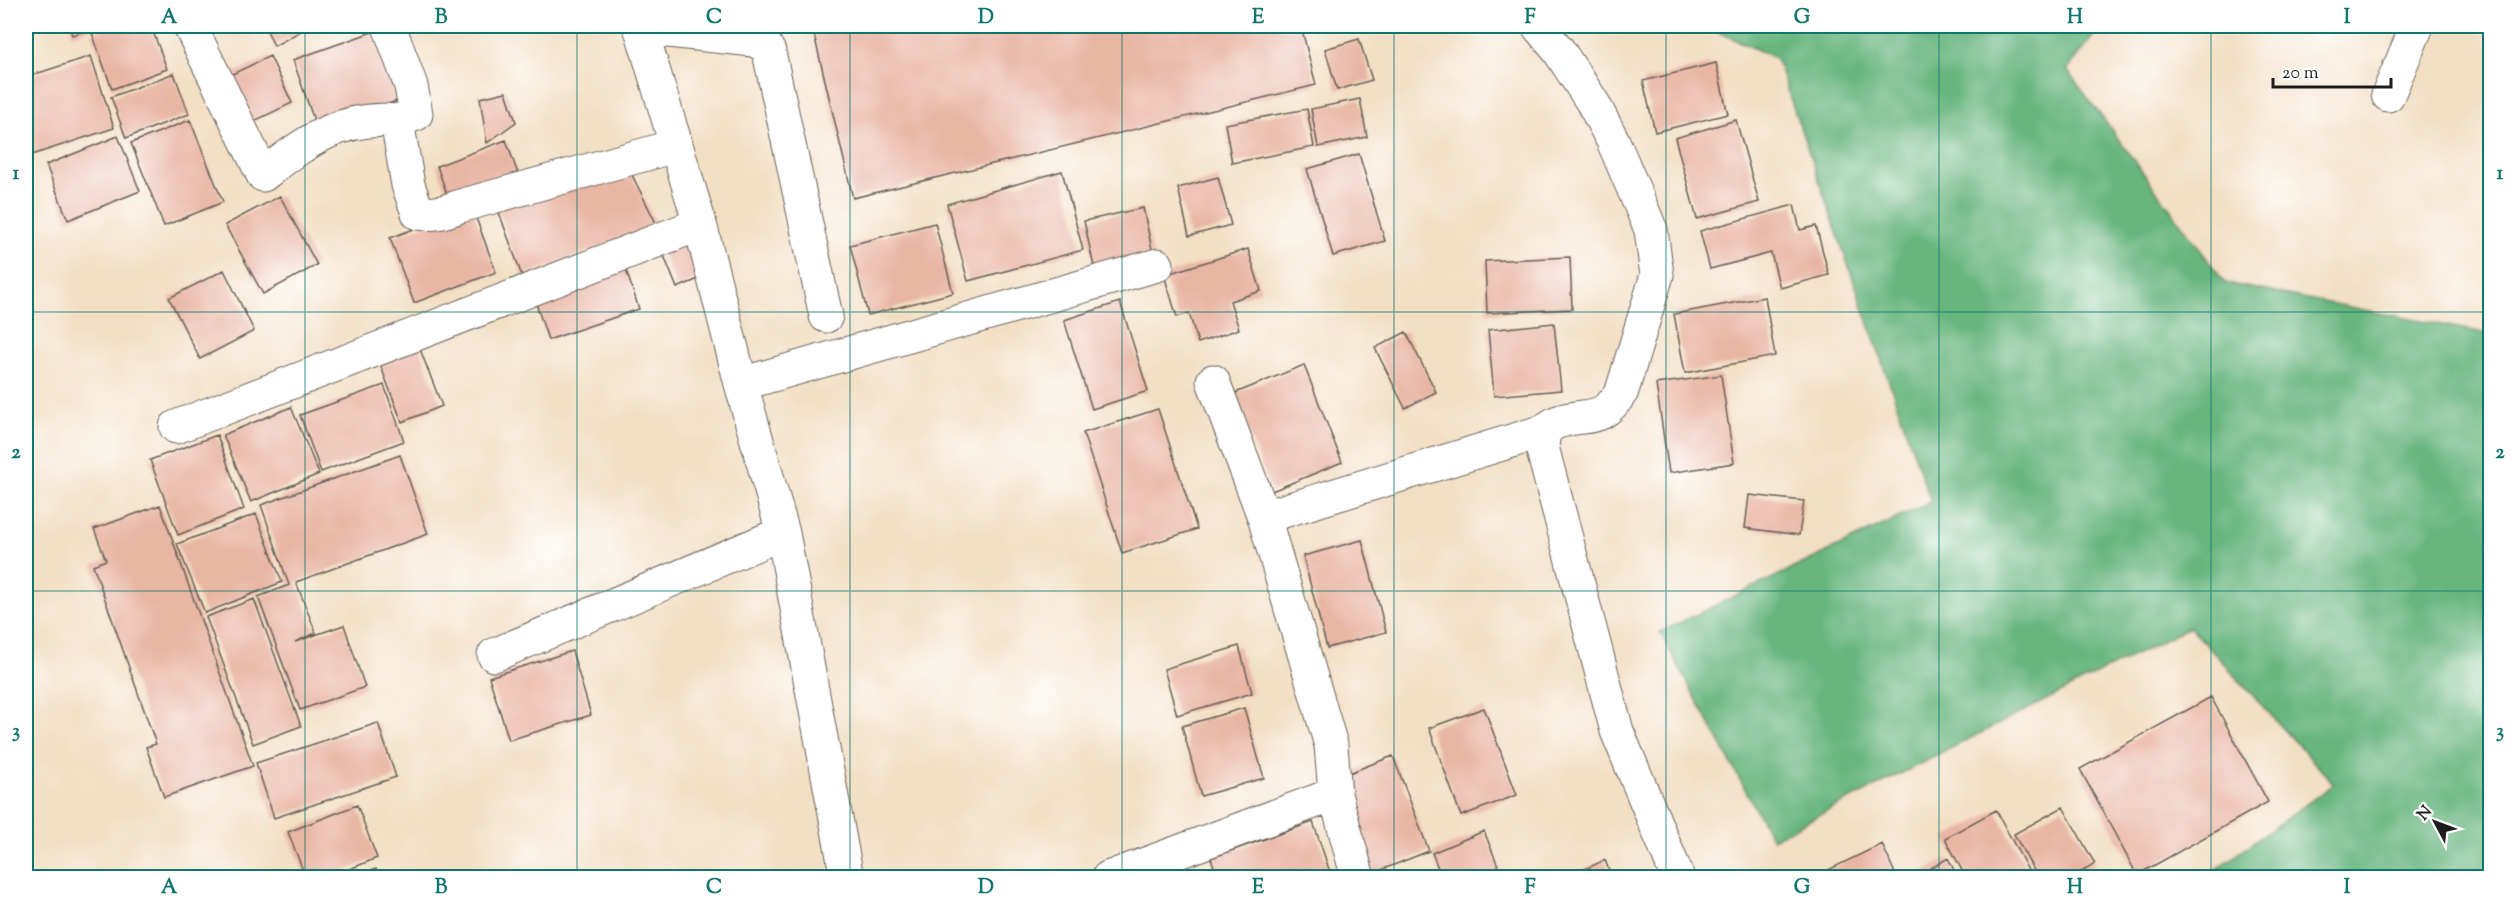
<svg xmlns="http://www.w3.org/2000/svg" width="2516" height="903" viewBox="0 0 2516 903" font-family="'Sorts Mill Goudy',serif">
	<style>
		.forest { fill: #68b57e; stroke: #42684d; stroke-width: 1.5 }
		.building { fill: #e9b6a4 }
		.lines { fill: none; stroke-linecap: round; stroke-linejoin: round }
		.minor-casing { stroke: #676057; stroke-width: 35 }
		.minor { stroke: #fff; stroke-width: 33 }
		.grid { fill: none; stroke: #0f766e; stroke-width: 1.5; stroke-opacity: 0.55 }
		.neatline { fill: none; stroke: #0f766e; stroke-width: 2 }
		.grid-label { font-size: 20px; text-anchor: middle; font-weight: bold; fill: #0f766e }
	</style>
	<rect width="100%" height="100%" fill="#fff"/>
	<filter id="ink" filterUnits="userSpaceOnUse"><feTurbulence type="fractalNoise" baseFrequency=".0167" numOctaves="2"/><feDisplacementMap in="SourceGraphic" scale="12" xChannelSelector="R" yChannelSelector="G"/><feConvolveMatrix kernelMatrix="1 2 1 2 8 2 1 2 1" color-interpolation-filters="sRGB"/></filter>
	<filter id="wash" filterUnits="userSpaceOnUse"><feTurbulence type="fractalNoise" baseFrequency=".008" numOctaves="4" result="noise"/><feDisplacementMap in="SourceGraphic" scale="24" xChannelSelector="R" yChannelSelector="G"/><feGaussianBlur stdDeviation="1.35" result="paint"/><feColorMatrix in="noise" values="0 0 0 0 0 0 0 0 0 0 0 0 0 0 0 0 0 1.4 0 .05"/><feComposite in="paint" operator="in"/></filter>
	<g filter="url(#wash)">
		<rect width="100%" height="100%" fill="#f3dfc4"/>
		<!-- forest -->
		<path class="forest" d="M1705,26H2101L2067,70L2225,283L2490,334V877H2206L2334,784L2190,627L1772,839L1660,632L1931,502L1776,58Z"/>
		<g id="blocks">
			<!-- building -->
			<path class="building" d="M69,26H100L72,35Z
				M111,26H151L167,69L112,89L92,33Z
				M265,26H310L274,46Z
				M812,26H1301L1316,85L853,198Z
				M378,30L402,99L317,129L293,60Z
				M1359,39L1372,80L1337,90L1325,49Z
				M91,56L114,128L26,157V77Z
				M270,56L292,103L246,125L224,78Z
				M1716,63L1728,114L1655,132L1643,81Z
				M174,73L189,114L126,138L111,97Z
				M506,92L516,122L487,143L480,98Z
				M1360,99L1367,137L1318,147L1311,109Z
				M1307,109L1314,147L1232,163L1225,124Z
				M190,120L223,202L164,226L131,143Z
				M1736,120L1759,202L1697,219L1675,138Z
				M118,136L140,191L68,220L46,165Z
				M506,140L518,174L449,200L437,166Z
				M1359,154L1385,241L1333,256L1307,169Z
				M629,169L658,227L522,276L497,207Z
				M1062,171L1083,250L968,281L947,204Z
				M1218,177L1231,225L1189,236L1178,188Z
				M280,196L317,265L263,294L225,225Z
				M1794,205L1800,230L1816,226L1829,275L1780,288L1771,253L1710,269L1700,231Z
				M472,207L496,272L414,303L390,238Z
				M1143,208L1153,254L1094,267L1084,221Z
				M935,223L953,293L868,315L850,245Z
				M684,236L701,278L677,288L660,246Z
				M1248,249L1261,291L1230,301L1239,329L1198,343L1189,313L1177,317L1164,275Z
				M1570,257L1572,309L1487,313L1485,261Z
				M623,261L639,309L548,340L532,291Z
				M224,270L254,331L200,359L169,298Z
				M1765,297L1775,356L1685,373L1674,314Z
				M1120,302L1148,391L1092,409L1064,320Z
				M1554,323L1561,390L1494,396L1488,330Z
				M1406,332L1436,392L1405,408L1375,348Z
				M418,344L442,406L402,422L378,359Z
				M1304,365L1342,462L1272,491L1233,394Z
				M1721,375L1734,463L1669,473L1656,384Z
				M384,385L404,441L321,472L300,415Z
				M291,407L319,474L251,502L223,435Z
				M1158,409L1197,529L1122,553L1083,433Z
				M217,435L244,509L178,535L150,460Z
				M400,455L428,534L296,582L316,633L295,642L344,625L365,687L300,710L258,597L289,585L261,505Z
				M1749,495L1804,501L1799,535L1745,528Z
				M160,505L253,766L164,797L146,747L156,744L93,565L106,560L94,529Z
				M256,514L282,582L205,613L177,544Z
				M1362,540L1386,632L1327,648L1303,556Z
				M254,599L301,726L253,744L206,617Z
				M1239,646L1252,693L1177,715L1164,669Z
				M572,651L591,715L509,740L489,677Z
				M2211,697L2268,802L2137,875L2080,769Z
				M1244,708L1264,778L1201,796L1182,726Z
				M1484,708L1517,795L1461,816L1429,728Z
				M378,723L396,777L274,818L256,763Z
				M1393,756L1429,851L1371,874L1336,778Z
				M357,805L377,858L327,878H306L288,832Z
				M2063,807L2095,864L2071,878H2038L2014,834Z
				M1996,810L2032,878H1966L1945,838Z
				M1313,822L1332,878H1218L1211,858Z
				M1484,831L1503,878H1442L1432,853Z
				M1882,844L1897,878H1827L1824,872Z
				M1948,858L1958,878H1914Z
				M1605,860L1612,878H1565Z
				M376,869L380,878H354V877Z"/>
		</g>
	</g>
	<g filter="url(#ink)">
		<use href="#blocks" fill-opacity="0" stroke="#676057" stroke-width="1.5"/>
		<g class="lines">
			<!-- minor casing -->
			<g class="minor-casing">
				<path id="minor" d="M190,26L263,175C306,142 340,115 397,121
					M389,26L411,86L416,114L397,121L408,185L418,213C435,215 445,212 460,206L675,146
					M640,26L700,224L741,384L783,533L847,878
					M1538,26L1559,51L1593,103L1613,141L1651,230L1657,275L1622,391C1602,423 1590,413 1561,421C1555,422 1549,427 1544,431L1542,447L1617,731L1678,878
					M640,28L753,40L765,45L769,52L826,316
					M2388,95L2417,26
					M741,384L1157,265
					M176,427L700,224
					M1264,517L1544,431
					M494,655L783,533
					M1335,794L1358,878
					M1108,878L1335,794L1331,745L1264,517L1213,381"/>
			</g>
			<!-- minor -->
			<use href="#minor" class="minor"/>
		</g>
	</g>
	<!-- grid -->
	<path class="grid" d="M305,26V878M577,26V878M850,26V878M1122,26V878M1394,26V878M1666,26V878M1939,26V878M2211,26V878M26,312H2490M26,591H2490"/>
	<!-- margin -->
	<rect width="2516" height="903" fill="none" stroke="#fff" stroke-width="66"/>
	<!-- north arrow -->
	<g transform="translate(2435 822) rotate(311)" stroke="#ffffff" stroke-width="4.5" paint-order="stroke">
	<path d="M0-4.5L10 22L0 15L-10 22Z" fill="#1c1c1c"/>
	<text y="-9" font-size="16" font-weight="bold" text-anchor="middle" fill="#1c1c1c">N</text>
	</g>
	<!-- scale -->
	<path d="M2273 78v9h118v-9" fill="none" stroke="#1c1c1c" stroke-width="3"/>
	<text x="2282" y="78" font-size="18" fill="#1c1c1c" stroke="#ffffff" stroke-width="4.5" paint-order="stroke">20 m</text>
	<rect x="33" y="33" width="2450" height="837" class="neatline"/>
	<g class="grid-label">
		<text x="169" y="23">A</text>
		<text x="441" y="23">B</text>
		<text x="714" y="23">C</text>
		<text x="986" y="23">D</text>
		<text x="1258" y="23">E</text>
		<text x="1530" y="23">F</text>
		<text x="1802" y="23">G</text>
		<text x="2075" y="23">H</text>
		<text x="2347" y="23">I</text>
		<text x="16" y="179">1</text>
		<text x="2500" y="179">1</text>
		<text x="16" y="458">2</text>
		<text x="2500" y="458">2</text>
		<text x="16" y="737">3</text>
		<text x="2500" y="737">3</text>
		<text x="169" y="893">A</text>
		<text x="441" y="893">B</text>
		<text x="714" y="893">C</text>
		<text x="986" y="893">D</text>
		<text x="1258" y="893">E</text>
		<text x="1530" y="893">F</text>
		<text x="1802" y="893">G</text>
		<text x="2075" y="893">H</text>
		<text x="2347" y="893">I</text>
	</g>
</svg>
